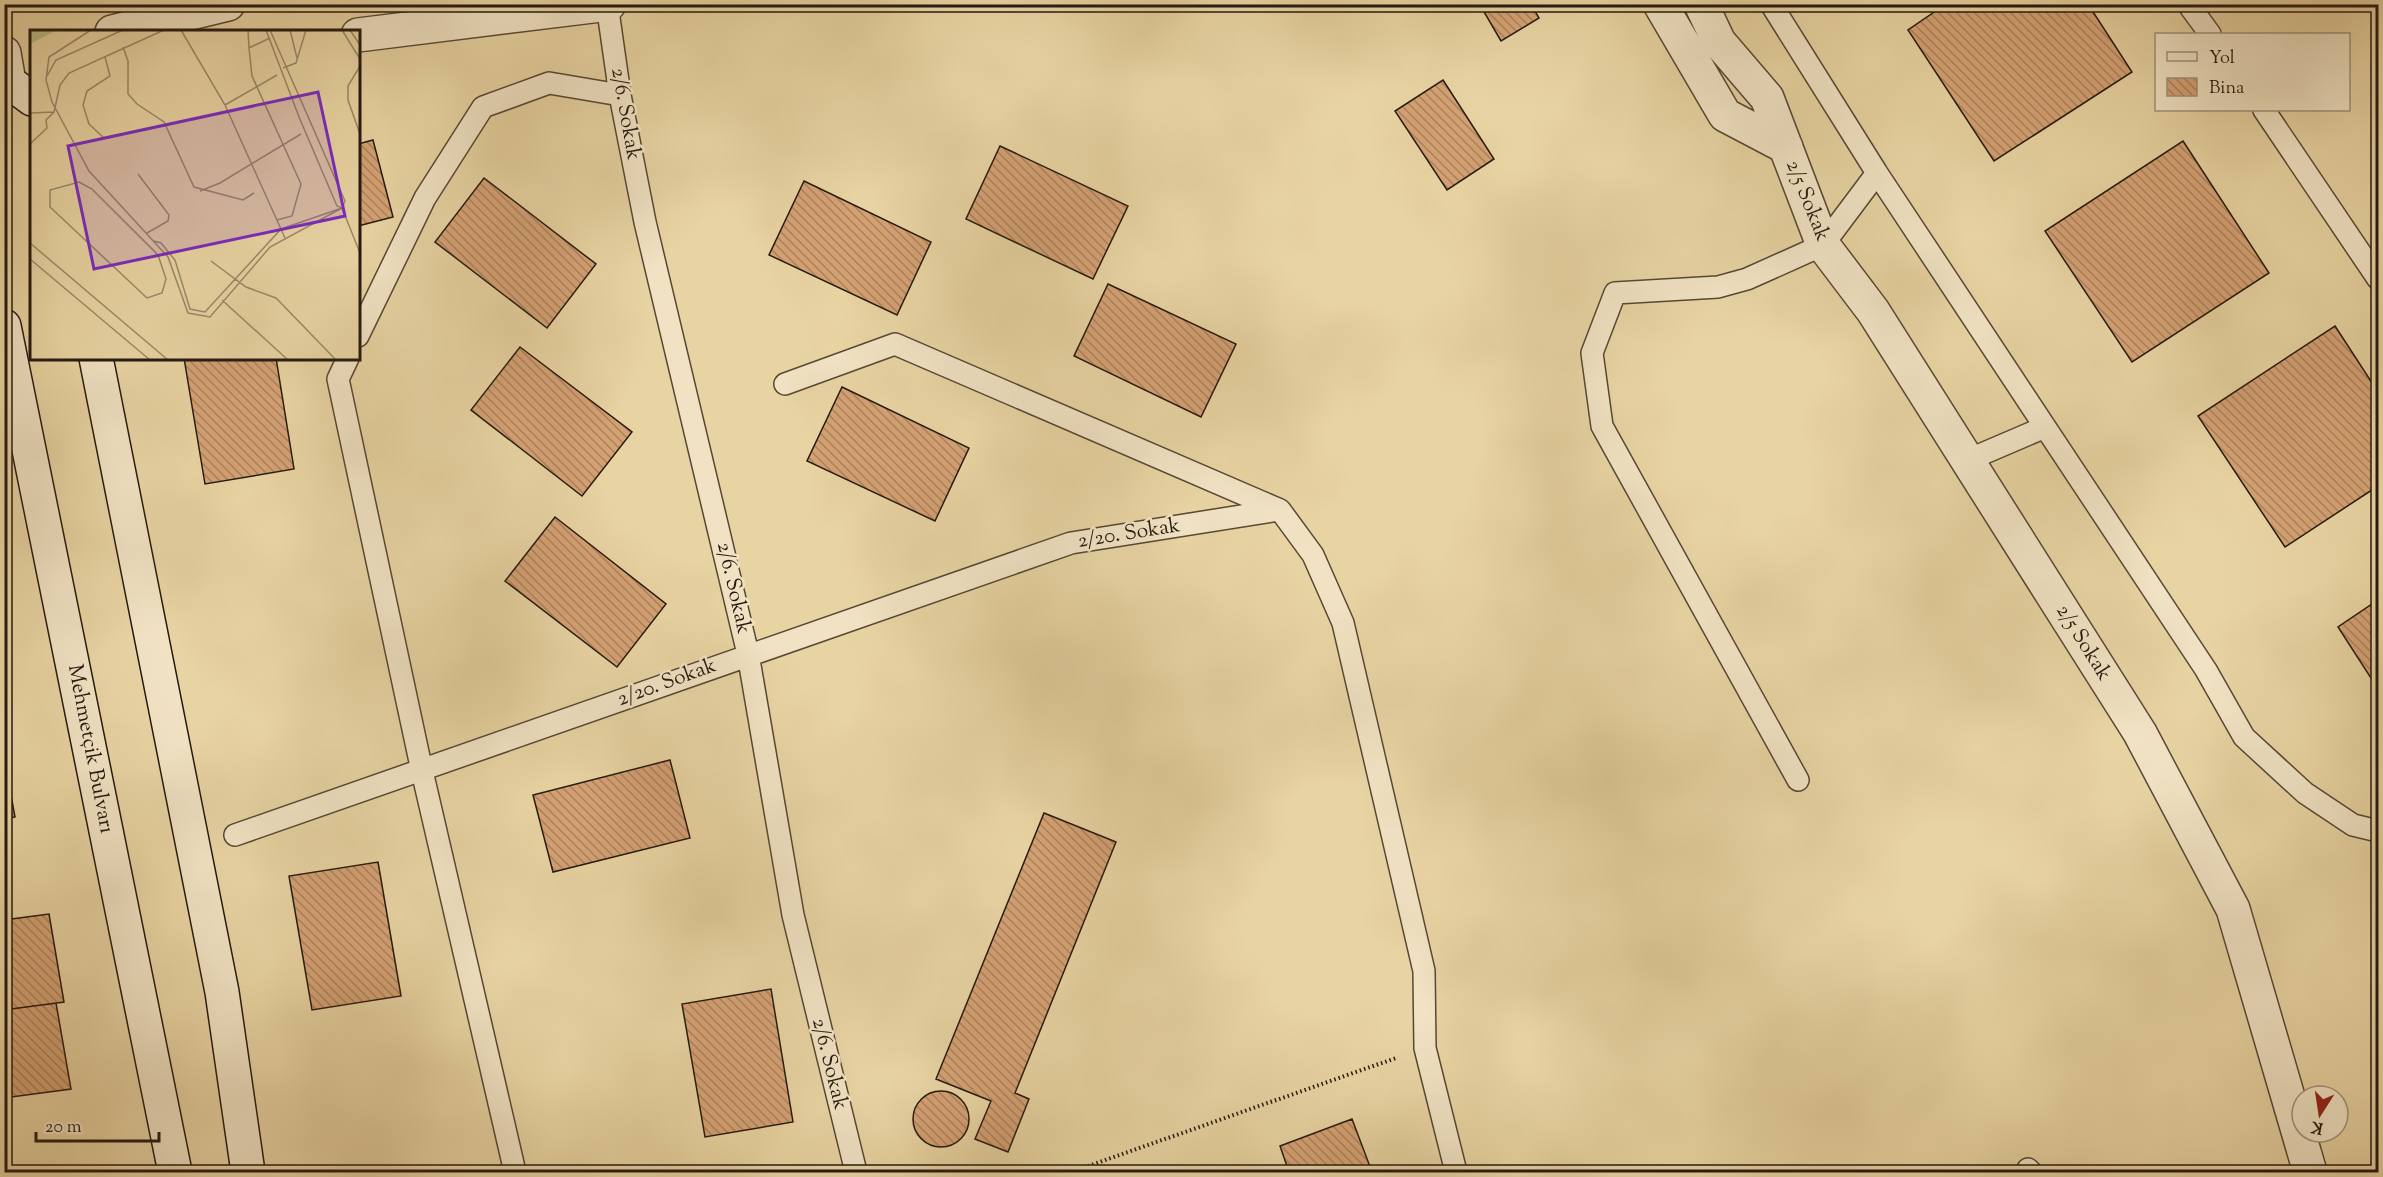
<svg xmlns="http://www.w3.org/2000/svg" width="2383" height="1177" viewBox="0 0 2383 1177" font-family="'Sorts Mill Goudy',serif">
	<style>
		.building { fill: url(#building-back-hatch); stroke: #251a10; stroke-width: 1.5 }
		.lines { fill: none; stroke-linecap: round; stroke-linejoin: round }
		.service-casing { stroke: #564834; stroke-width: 24 }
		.minor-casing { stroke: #564834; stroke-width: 36 }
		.secondary-casing { stroke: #251a10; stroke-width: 36 }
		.path { stroke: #251a10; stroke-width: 4; stroke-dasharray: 1.5 3; stroke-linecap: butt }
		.service { stroke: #f0e2c3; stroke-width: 21 }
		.minor { stroke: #f0e2c3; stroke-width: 33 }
		.secondary { stroke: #f0e2c3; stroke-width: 33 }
		.labels { text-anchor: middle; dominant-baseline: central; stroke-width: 5; stroke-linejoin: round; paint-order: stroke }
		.street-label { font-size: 21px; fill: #251a10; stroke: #f0e2c3 }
		.inset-road { fill: none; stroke: #9a8968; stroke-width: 1.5 }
		.view { fill: #7b2cbf; fill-opacity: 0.15; stroke: #7b2cbf; stroke-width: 3 }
		.inset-edge { fill: none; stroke: #251a10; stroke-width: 3 }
	</style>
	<defs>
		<pattern id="building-back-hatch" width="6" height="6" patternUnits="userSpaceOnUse" patternTransform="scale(1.5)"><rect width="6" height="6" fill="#d4a173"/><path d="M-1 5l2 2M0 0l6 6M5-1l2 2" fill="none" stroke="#ac825d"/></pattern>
	</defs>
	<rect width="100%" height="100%" fill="#e8d3a2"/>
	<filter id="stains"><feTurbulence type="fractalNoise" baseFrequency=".00333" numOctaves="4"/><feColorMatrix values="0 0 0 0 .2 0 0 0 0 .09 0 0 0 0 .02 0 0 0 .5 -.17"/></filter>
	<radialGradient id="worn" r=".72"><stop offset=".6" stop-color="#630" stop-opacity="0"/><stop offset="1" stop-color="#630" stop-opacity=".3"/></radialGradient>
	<!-- building -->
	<path class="building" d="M1531,4L1539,18L1501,41L1480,5Z
		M1946,4H2088L2132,72L1994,161L1908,30Z
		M1443,80L1494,159L1447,190L1395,111Z
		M373,140L393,217L358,226V144Z
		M2183,141L2269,273L2132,362L2045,231Z
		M1000,146L1128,206L1093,279L966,219Z
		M484,178L596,264L547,328L435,242Z
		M804,181L931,242L897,315L769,255Z
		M1108,284L1236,344L1201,417L1074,356Z
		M2335,326L2378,392V486L2285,547L2198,416Z
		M520,347L632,432L582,496L471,410Z
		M184,358H276L294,469L205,484Z
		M842,387L969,448L935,521L807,461Z
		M555,517L666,604L617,667L505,581Z
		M2378,600V689L2338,627Z
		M4,757L15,817L4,819Z
		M670,760L690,838L553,872L533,795Z
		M1044,813L1116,842L1015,1093L1029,1099L1008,1152L975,1139L991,1101L936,1079Z
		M378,862L401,996L312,1010L289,876Z
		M49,914L64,1002L4,1010V920Z
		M771,989L793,1122L705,1137L682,1004Z
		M56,1003L71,1089L4,1098V1010Z
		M913 1119a28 28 0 1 1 56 0a28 28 0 1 1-56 0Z
		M1352,1119L1372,1172H1289L1280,1146Z"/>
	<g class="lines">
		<!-- service casing -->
		<g class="service-casing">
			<path id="service" d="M607,4L620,95L645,222L748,654L793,915L856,1172
				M1771,4L1877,173L2206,670L2244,737L2305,793L2353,825L2378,831
				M2188,4L2210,34
				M2264,110L2378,279
				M358,336L425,198L483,107L549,83L620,95
				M348,358L338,379L422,771L515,1172
				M785,384L895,344L1280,510L1313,555L1343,623L1424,971L1425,1048L1456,1172
				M1968,460L2045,427
				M1798,780L1602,426L1592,353L1615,293L1718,287L1747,279L1823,245L1877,173
				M235,835L1071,543L1279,510
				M2028,1169L2031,1172"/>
		</g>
		<!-- minor casing -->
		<g class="minor-casing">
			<path id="minor" d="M1660,4L1725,115L1786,147
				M1701,4L1719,42L1767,98L1823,245L1873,311L2140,733L2233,909L2310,1172
				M112,32L228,4
				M358,35L609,4
				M4,53L9,82"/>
		</g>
		<!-- secondary casing -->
		<g class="secondary-casing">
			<path id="secondary" d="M4,84L9,82L32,99
				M4,326L175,1172
				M96,358L222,992L248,1172"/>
		</g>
		<!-- path -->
		<path class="path" d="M1071,1172L1396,1058"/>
		<!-- service -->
		<use href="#service" class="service"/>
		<!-- minor -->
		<use href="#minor" class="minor"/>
		<!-- secondary -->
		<use href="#secondary" class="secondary"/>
	</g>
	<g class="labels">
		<!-- street labels -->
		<g class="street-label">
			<text transform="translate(625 114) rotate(80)">2/6. Sokak</text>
			<text transform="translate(1807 201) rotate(68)">2/5 Sokak</text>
			<text transform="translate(1129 534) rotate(-9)">2/20. Sokak</text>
			<text transform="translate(733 588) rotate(77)">2/6. Sokak</text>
			<text transform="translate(2083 643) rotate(58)">2/5 Sokak</text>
			<text transform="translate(667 683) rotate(-20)">2/20. Sokak</text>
			<text transform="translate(90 749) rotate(79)">Mehmetçik Bulvarı</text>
			<text transform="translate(829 1064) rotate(76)">2/6. Sokak</text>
		</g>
	</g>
	<!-- overview -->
	<g transform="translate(30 30)">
		<rect width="330" height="330" fill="#e8d3a2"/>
		<path d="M0,0H27L0,14Z" fill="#babb82"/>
		<path class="inset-road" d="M61,0L19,27L16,50L22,72L59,141L138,227L158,283L180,287L240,217L312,178M151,0L195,75L255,208M218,0L219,18M236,0L269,87L307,176L312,178L315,171L240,0M260,0L267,28M312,0L330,29M320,0L330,15M240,8L219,18L222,46L271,154L262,186L247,190M93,17L98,31V64L107,74L134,92L164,157L213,170L224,163M75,27L80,46L57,61L53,75L59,94L75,109M330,36L318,56V70L330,104M253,38L266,33L276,0M17,46L26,30L93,0M0,52V76M195,75L247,45M0,83L24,82M0,114L17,98L16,90L24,82L30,55L39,43L134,0M108,144L139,185L138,191L117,203M49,152L62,159L128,225L136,249L132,263L117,268L20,177V160ZM170,161L190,153L271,104M312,178L330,223M124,211L131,213L145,230L160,279L175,282L251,199L312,178M0,213L138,330M0,229L120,330M181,231L216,257L246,268L306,330M192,270L258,330"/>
		<path class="view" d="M288,62L315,186L64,239L38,116Z"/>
		<rect width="330" height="330" class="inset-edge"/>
	</g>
	<!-- margin -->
	<rect width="2383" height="1177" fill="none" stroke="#e8d3a2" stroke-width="24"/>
	<rect x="6" y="6" width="2371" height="1165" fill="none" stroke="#251a10" stroke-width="3"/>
	<rect x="12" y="12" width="2359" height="1153" fill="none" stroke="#251a10" stroke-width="1.5"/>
	<!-- legend -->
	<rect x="2155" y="33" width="195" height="78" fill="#f0e2c3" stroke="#9f927b" stroke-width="1.5"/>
	<rect x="2167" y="52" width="30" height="9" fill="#f0e2c3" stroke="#9f927b" stroke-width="1.5"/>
	<text x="2209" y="63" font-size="18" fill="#251a10">Yol</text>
	<rect x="2167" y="78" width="30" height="18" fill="url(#building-back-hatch)" stroke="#9f927b" stroke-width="1.5"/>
	<text x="2209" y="93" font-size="18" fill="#251a10">Bina</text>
	<!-- north arrow -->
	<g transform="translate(2320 1114) rotate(192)"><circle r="28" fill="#f0e2c3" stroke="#9f927b" stroke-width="1.5"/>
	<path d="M0-4.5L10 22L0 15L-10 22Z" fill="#8f2418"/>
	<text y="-9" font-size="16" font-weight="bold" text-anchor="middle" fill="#251a10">K</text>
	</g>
	<!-- scale -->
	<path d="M36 1132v9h123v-9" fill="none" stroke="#251a10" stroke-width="3"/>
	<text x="45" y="1132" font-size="18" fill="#251a10" stroke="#f0e2c3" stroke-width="4.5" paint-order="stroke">20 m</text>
	<rect width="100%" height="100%" filter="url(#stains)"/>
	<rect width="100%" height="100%" fill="url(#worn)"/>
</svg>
